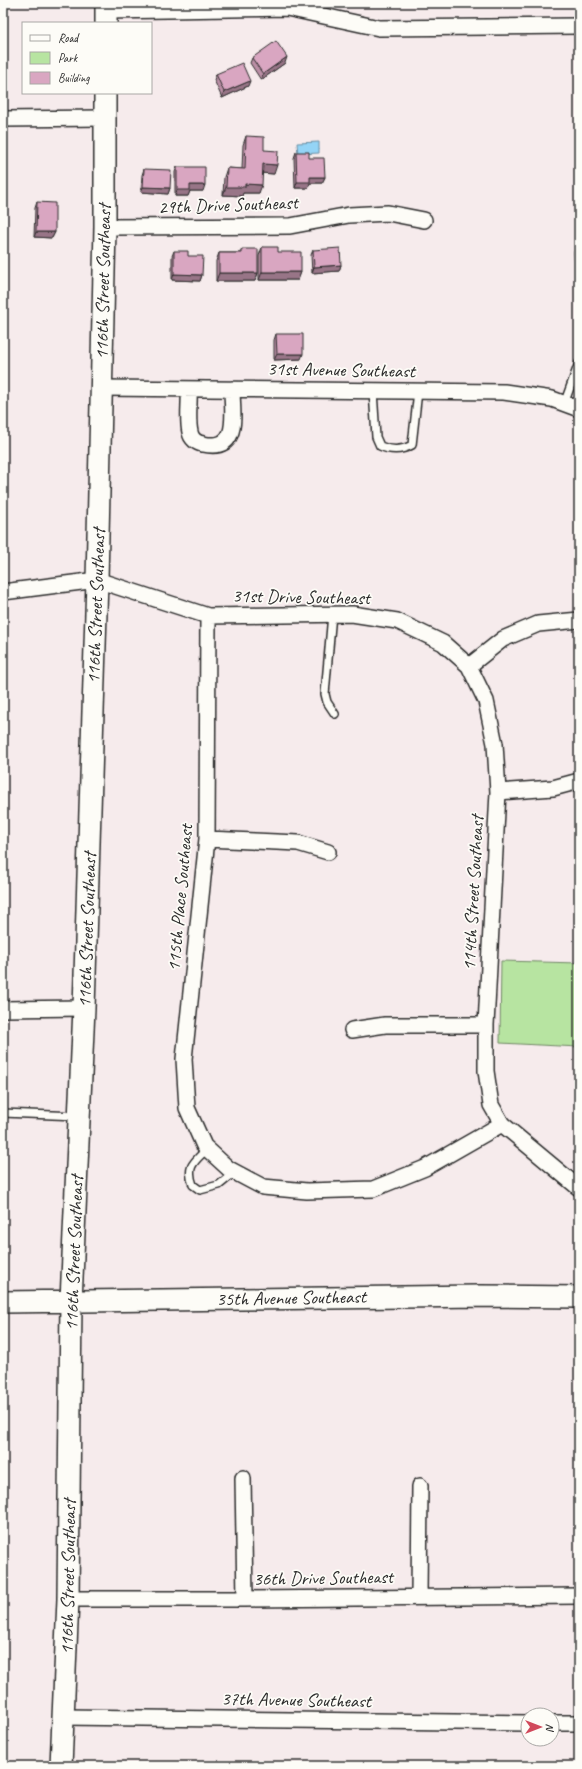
<svg xmlns="http://www.w3.org/2000/svg" width="582" height="1769" viewBox="0 0 582 1769" font-family="Caveat,sans-serif">
	<style>
		.green { fill: #b7e4a1; stroke: #718866 }
		.water { fill: #94d4f6; stroke: #6a90a5 }
		.lines { fill: none; stroke-linecap: round; stroke-linejoin: round }
		.lane-casing { stroke: #2b2b2b; stroke-width: 10 }
		.street-casing { stroke: #2b2b2b; stroke-width: 18 }
		.secondary-casing { stroke: #2b2b2b; stroke-width: 24 }
		.lane { stroke: #fdfcf7; stroke-width: 7 }
		.street { stroke: #fdfcf7; stroke-width: 15 }
		.secondary { stroke: #fdfcf7; stroke-width: 21 }
		.wall { fill: #bb8fa6; stroke: #2b2b2b }
		.shaded-wall { fill: #987487; stroke: #2b2b2b }
		.building { fill: #d9a6c1; stroke: #2b2b2b }
		.labels { text-anchor: middle; dominant-baseline: central; stroke-width: 3.5; stroke-linejoin: round; paint-order: stroke }
		.street-label { font-size: 19px; fill: #2b2b2b; stroke: #fdfcf7 }
	</style>
	<rect width="100%" height="100%" fill="#f6ebec"/>
	<filter id="ink" filterUnits="userSpaceOnUse"><feTurbulence type="fractalNoise" baseFrequency=".025" numOctaves="2"/><feDisplacementMap in="SourceGraphic" scale="8" xChannelSelector="R" yChannelSelector="G"/><feConvolveMatrix kernelMatrix="1 2 1 2 8 2 1 2 1" color-interpolation-filters="sRGB"/></filter>
	<g filter="url(#ink)">
		<!-- green -->
		<path class="green" d="M501,961L579,963V1047L500,1043Z"/>
		<!-- water -->
		<path class="water" d="M319,142V153L298,154L297,143Z"/>
		<g class="lines">
			<!-- lane casing -->
			<g class="lane-casing">
				<path id="lane" d="M373,391L376,437L380,446C391,451 401,451 412,445L418,391
					M564,404L579,363
					M332,614L325,694L327,702L335,714
					M3,1113L77,1116
					M207,1149C194,1162 186,1166 193,1185L200,1190L219,1185L235,1172"/>
			</g>
			<!-- street casing -->
			<g class="street-casing">
				<path id="street" d="M106,11L287,8L379,28L579,26
					M3,119L105,118
					M105,227L290,226L349,215L388,213L424,220
					M101,388L504,392L552,399L579,409
					M189,389C190,402 187,419 190,432C191,439 197,443 203,444C241,452 232,414 232,389
					M3,592L97,580L208,616L352,614L397,621L443,643L469,666L486,701L495,744L498,792L486,1025V1071L491,1105L502,1124L579,1188
					M208,616L207,839L184,1059L187,1108L204,1146L229,1169L263,1187L307,1191L373,1189L425,1168L502,1124
					M469,666L503,639L538,624L579,620
					M498,792L553,788L579,781
					M207,839L298,843L328,852
					M3,1009L84,1008
					M352,1030L385,1025H486
					M243,1478L245,1599
					M419,1597L420,1486
					M68,1599H245L579,1596
					M64,1717L528,1723
					M552,1723H579"/>
			</g>
			<!-- secondary casing -->
			<g class="secondary-casing">
				<path id="secondary" d="M106,23V3
					M3,1302L480,1296L579,1297
					M61,1766L68,1599L71,1301L84,1008L97,580L105,227V93"/>
			</g>
			<!-- lane -->
			<use href="#lane" class="lane"/>
			<!-- street -->
			<use href="#street" class="street"/>
			<!-- secondary -->
			<use href="#secondary" class="secondary"/>
		</g>
		<!-- wall -->
		<path class="wall" d="M252,58L285,63L261,80L250,63Z
			M216,74L248,86L222,98L214,80Z
			M246,136L264,150L274,174L262,173L259,193H243L242,196L223,195L224,177L227,168L242,169L243,145Z
			M296,152L309,158L325,177L322,183H310L308,188H295L294,158Z
			M177,167L203,191H190L188,196H175V172Z
			M144,169L170,188L168,194L141,192L142,175Z
			M37,202L55,232L52,238L34,237L35,208Z
			M576,246L579,270L575,271L574,252Z
			M262,247L278,252L301,272L298,280H259V256Z
			M242,249L258,273L255,281H216V261L219,253H240Z
			M313,250L341,265L339,271L312,273L311,255Z
			M174,251L202,275L200,281L172,280V256Z
			M276,334L301,359L274,360V340Z"/>
		<!-- shaded-wall -->
		<path class="shaded-wall" d="M287,57L285,63L261,80L263,74Z
			M250,81L248,86L222,98L224,92Z
			M263,164L277,165L274,174L260,173Z
			M310,177H325L322,183H310L308,188H295L297,182Z
			M245,184L262,185L259,193H243L242,196L223,195L226,187Z
			M190,185H205L203,191H190L188,196H175L177,190Z
			M143,187L170,188L168,194L141,192Z
			M36,232H55L52,238L34,237Z
			M341,265L339,271L312,273L314,267Z
			M577,265H579V270L575,271Z
			M262,272H301L298,280H259Z
			M219,273H258L255,281H216Z
			M174,274L202,275L200,281L172,280Z
			M277,354H303L301,359L274,360Z"/>
		<!-- building -->
		<path class="building" d="M276,41L287,57L263,74L252,58Z
			M242,63L250,81L224,92L216,74Z
			M246,136L264,137V150L278,151L277,165L263,164L262,185L245,184V187H226L227,168L245,169Z
			M296,152H309V158H324L325,177H310V182H297Z
			M177,167H205V185H190V190H177Z
			M144,169L171,170L170,188L143,187Z
			M37,202L55,203V232H36Z
			M576,246H579V265H577Z
			M262,247H278V252H301V272H262Z
			M340,248L341,265L314,267L313,250Z
			M242,249H258V273H219V253H242Z
			M174,251H188V256H203L202,275L174,274Z
			M276,334H303V354H277Z"/>
	</g>
	<g class="labels">
		<!-- street labels -->
		<g class="street-label">
			<text transform="translate(228 205) rotate(-2)">29th Drive Southeast</text>
			<text transform="translate(103 282) rotate(-89)">116th Street Southeast</text>
			<text transform="translate(341 370) rotate(1)">31st Avenue Southeast</text>
			<text transform="translate(301 597) rotate(1)">31st Drive Southeast</text>
			<text transform="translate(96 606) rotate(-88)">116th Street Southeast</text>
			<text transform="translate(473 893) rotate(-87)">114th Street Southeast</text>
			<text transform="translate(180 898) rotate(-85)">115th Place Southeast</text>
			<text transform="translate(87 930) rotate(-88)">116th Street Southeast</text>
			<text transform="translate(74 1253) rotate(-88)">116th Street Southeast</text>
			<text transform="translate(291 1298) rotate(-1)">35th Avenue Southeast</text>
			<text transform="translate(68 1577) rotate(-89)">116th Street Southeast</text>
			<text transform="translate(323 1578) rotate(-1)">36th Drive Southeast</text>
			<text transform="translate(296 1700) rotate(1)">37th Avenue Southeast</text>
		</g>
	</g>
	<!-- margin -->
	<rect width="582" height="1769" fill="none" stroke="#fdfcf7" stroke-width="16"/>
	<rect x="8" y="8" width="566" height="1753" fill="none" stroke="#2b2b2b" stroke-width="1.5" filter="url(#ink)"/>
	<!-- legend -->
	<rect x="22" y="22" width="130" height="72" fill="#fdfcf7" stroke="#a9a8a5"/>
	<rect x="30" y="35" width="20" height="6" fill="#fdfcf7" stroke="#a9a8a5"/>
	<text x="58" y="42" font-size="12" fill="#2b2b2b">Road</text>
	<rect x="30" y="52" width="20" height="12" fill="#b7e4a1" stroke="#a9a8a5"/>
	<text x="58" y="62" font-size="12" fill="#2b2b2b">Park</text>
	<rect x="30" y="72" width="20" height="12" fill="#d9a6c1" stroke="#a9a8a5"/>
	<text x="58" y="82" font-size="12" fill="#2b2b2b">Building</text>
	<!-- north arrow -->
	<g transform="translate(540 1727) rotate(90)"><circle r="19" fill="#fdfcf7" stroke="#a9a8a5"/>
	<path d="M0-3L7 15L0 10L-7 15Z" fill="#d1495b"/>
	<text y="-6" font-size="11" font-weight="bold" text-anchor="middle" fill="#2b2b2b">N</text>
	</g>
</svg>
